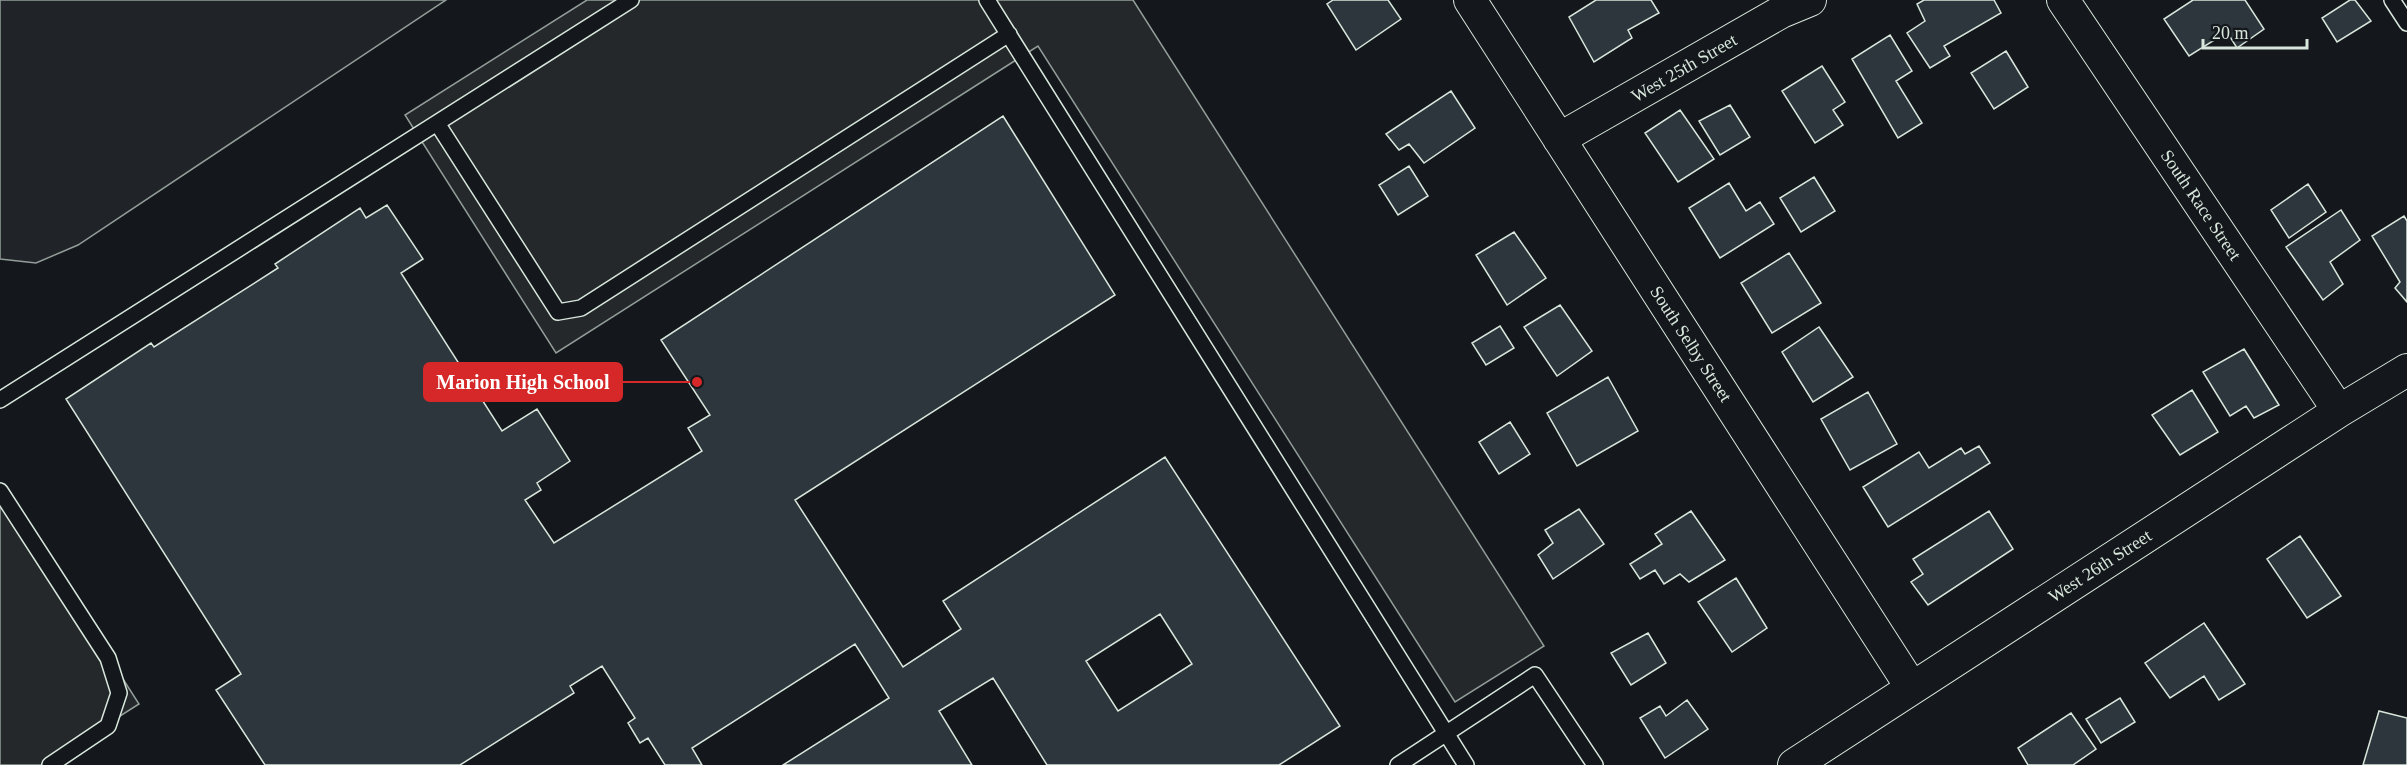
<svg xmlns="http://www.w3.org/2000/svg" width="2407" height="765" viewBox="0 0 2407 765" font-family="Georgia,serif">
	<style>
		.green { fill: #202428; stroke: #939e99; stroke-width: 1.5 }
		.parking { fill: #24282b; stroke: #939e99; stroke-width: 1.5 }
		.building { fill: #2c363c; stroke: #d8e6dc; stroke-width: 1.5; fill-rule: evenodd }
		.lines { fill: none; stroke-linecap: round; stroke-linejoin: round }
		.lane-casing { stroke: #d8e6dc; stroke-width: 18 }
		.street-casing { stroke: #d8e6dc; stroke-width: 34 }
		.lane { stroke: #14181c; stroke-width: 15 }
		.street { stroke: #14181c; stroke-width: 32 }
		.labels { text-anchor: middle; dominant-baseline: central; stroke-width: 4.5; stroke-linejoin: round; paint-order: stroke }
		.street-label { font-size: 18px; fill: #d8e6dc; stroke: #14181c }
		.leader { fill: none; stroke: #d62828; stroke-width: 2 }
		.callout-dot { fill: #d62828; stroke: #14181c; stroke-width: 2 }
		.callout { fill: #d62828; stroke: #d62828; stroke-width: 2 }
		.callout-label { font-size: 20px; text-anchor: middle; font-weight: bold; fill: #fff }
	</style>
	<rect width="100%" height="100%" fill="#14181c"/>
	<!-- green -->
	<path class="green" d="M0,0H446L78,245L36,263L0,259Z"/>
	<!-- parking -->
	<path class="parking" d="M587,0H1133L1544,646L1455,702L1038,46L556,353L405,115Z
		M0,486L139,704L43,765H0Z"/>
	<!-- building -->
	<path class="building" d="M1333,0H1388L1401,19L1356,50L1327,4Z
		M1596,0H1651L1659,13L1628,30L1632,38L1594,62L1569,17Z
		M1924,0H1994L2001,13L1944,46L1950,56L1930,68L1907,33L1925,21L1917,4Z
		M2193,0H2245L2264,29L2237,48L2227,32L2189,56L2164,19Z
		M2350,0H2355L2371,21L2337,42L2322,18Z
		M1890,35L1912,71L1896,81L1922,123L1898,138L1852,59Z
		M2006,51L2028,87L1994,109L1971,73Z
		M1822,66L1845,102L1833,110L1843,125L1815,143L1782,91Z
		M1451,91L1475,128L1424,163L1409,144L1399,150L1386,134Z
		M1730,105L1750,137L1720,155L1699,121Z
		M1680,110L1714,159L1678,182L1645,133Z
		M1003,116L1115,295L795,500L903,667L961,629L943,601L1165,457L1340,726L1279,765H1047L993,678L939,711L972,765H783L889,698L855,644L692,748L702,765H665L648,738L640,743L628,723L635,718L602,666L570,686L574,693L460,765H265L216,690L241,674L66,399L151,343L154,347L278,268L275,264L360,208L366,218L387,205L423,259L401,273L502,431L537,409L570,461L537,483L541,490L525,500L554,543L702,451L688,428L710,415L661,340ZM1160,614L1192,664L1118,711L1086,661Z
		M1409,166L1428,196L1398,215L1379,185Z
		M1814,177L1835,211L1801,232L1780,198Z
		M1729,183L1746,211L1760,202L1774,224L1720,258L1689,208Z
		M2308,184L2326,212L2289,238L2271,210Z
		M2341,210L2360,240L2330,262L2343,284L2323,300L2286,247Z
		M2404,216L2407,221V302L2395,288L2400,282L2372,236Z
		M1514,232L1546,278L1507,305L1476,255Z
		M1789,253L1821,303L1772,333L1741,283Z
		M1560,305L1592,351L1557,376L1524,327Z
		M1500,326L1514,348L1486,365L1472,343Z
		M1819,327L1853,377L1813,402L1782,352Z
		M2244,349L2279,405L2254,418L2246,406L2230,416L2203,372Z
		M1608,377L1638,431L1577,466L1547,413Z
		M2192,390L2218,432L2180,455L2152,415Z
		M1868,392L1897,444L1850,470L1821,419Z
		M1510,422L1530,454L1499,474L1479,442Z
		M1979,446L1990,463L1888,527L1863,487L1919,452L1929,468L1961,448L1965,454Z
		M1579,509L1604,544L1553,579L1538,555L1553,543L1545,530Z
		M1691,511L1725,560L1689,582L1680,574L1664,584L1655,570L1640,579L1630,564L1662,544L1655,534Z
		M1989,511L2013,549L1928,605L1911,582L1923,574L1913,559Z
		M2300,536L2341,596L2307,618L2267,559Z
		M1736,578L1767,628L1732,652L1698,602Z
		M2204,623L2245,684L2219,700L2204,676L2170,698L2145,663Z
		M1648,633L1666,663L1631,685L1611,653Z
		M2120,698L2135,722L2101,743L2086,719Z
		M1687,700L1708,729L1665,758L1640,718L1660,706L1666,716Z
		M2379,711L2407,718V765H2363Z
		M2071,713L2096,749L2073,765H2028L2018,748Z"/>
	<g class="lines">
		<!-- lane casing -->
		<g class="lane-casing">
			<path id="lane" d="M987,0L1466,765
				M2392,0L2407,23
				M437,123L558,312L581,308L1009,34
				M0,400L631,0
				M0,491L108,658L119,693L108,726L50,765
				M1398,765L1535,675L1595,765"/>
		</g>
		<!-- street casing -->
		<g class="street-casing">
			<path id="street" d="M1470,0L1912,688
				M2063,0L2339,411
				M1559,139L1781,12L1810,0
				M1794,765L2339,411L2407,370"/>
		</g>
		<!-- lane -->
		<use href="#lane" class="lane"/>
		<!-- street -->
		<use href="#street" class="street"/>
	</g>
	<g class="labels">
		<!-- street labels -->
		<g class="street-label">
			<text transform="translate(1684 68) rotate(-30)">West 25th Street</text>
			<text transform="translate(2201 205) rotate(56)">South Race Street</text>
			<text transform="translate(1691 344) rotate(57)">South Selby Street</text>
			<text transform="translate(2100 566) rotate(-33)">West 26th Street</text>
		</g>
	</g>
	<!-- callouts -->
	<path class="leader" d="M697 382L622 382"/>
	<circle class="callout-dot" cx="697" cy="382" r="6"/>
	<rect class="callout" x="424" y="363" width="198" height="38" rx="6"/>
	<g class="callout-label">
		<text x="523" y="389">Marion High School</text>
	</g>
	<!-- scale -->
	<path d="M2203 39v9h104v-9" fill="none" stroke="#d8e6dc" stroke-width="3"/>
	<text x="2212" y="39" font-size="18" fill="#d8e6dc" stroke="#14181c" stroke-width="4.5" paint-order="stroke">20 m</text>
</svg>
